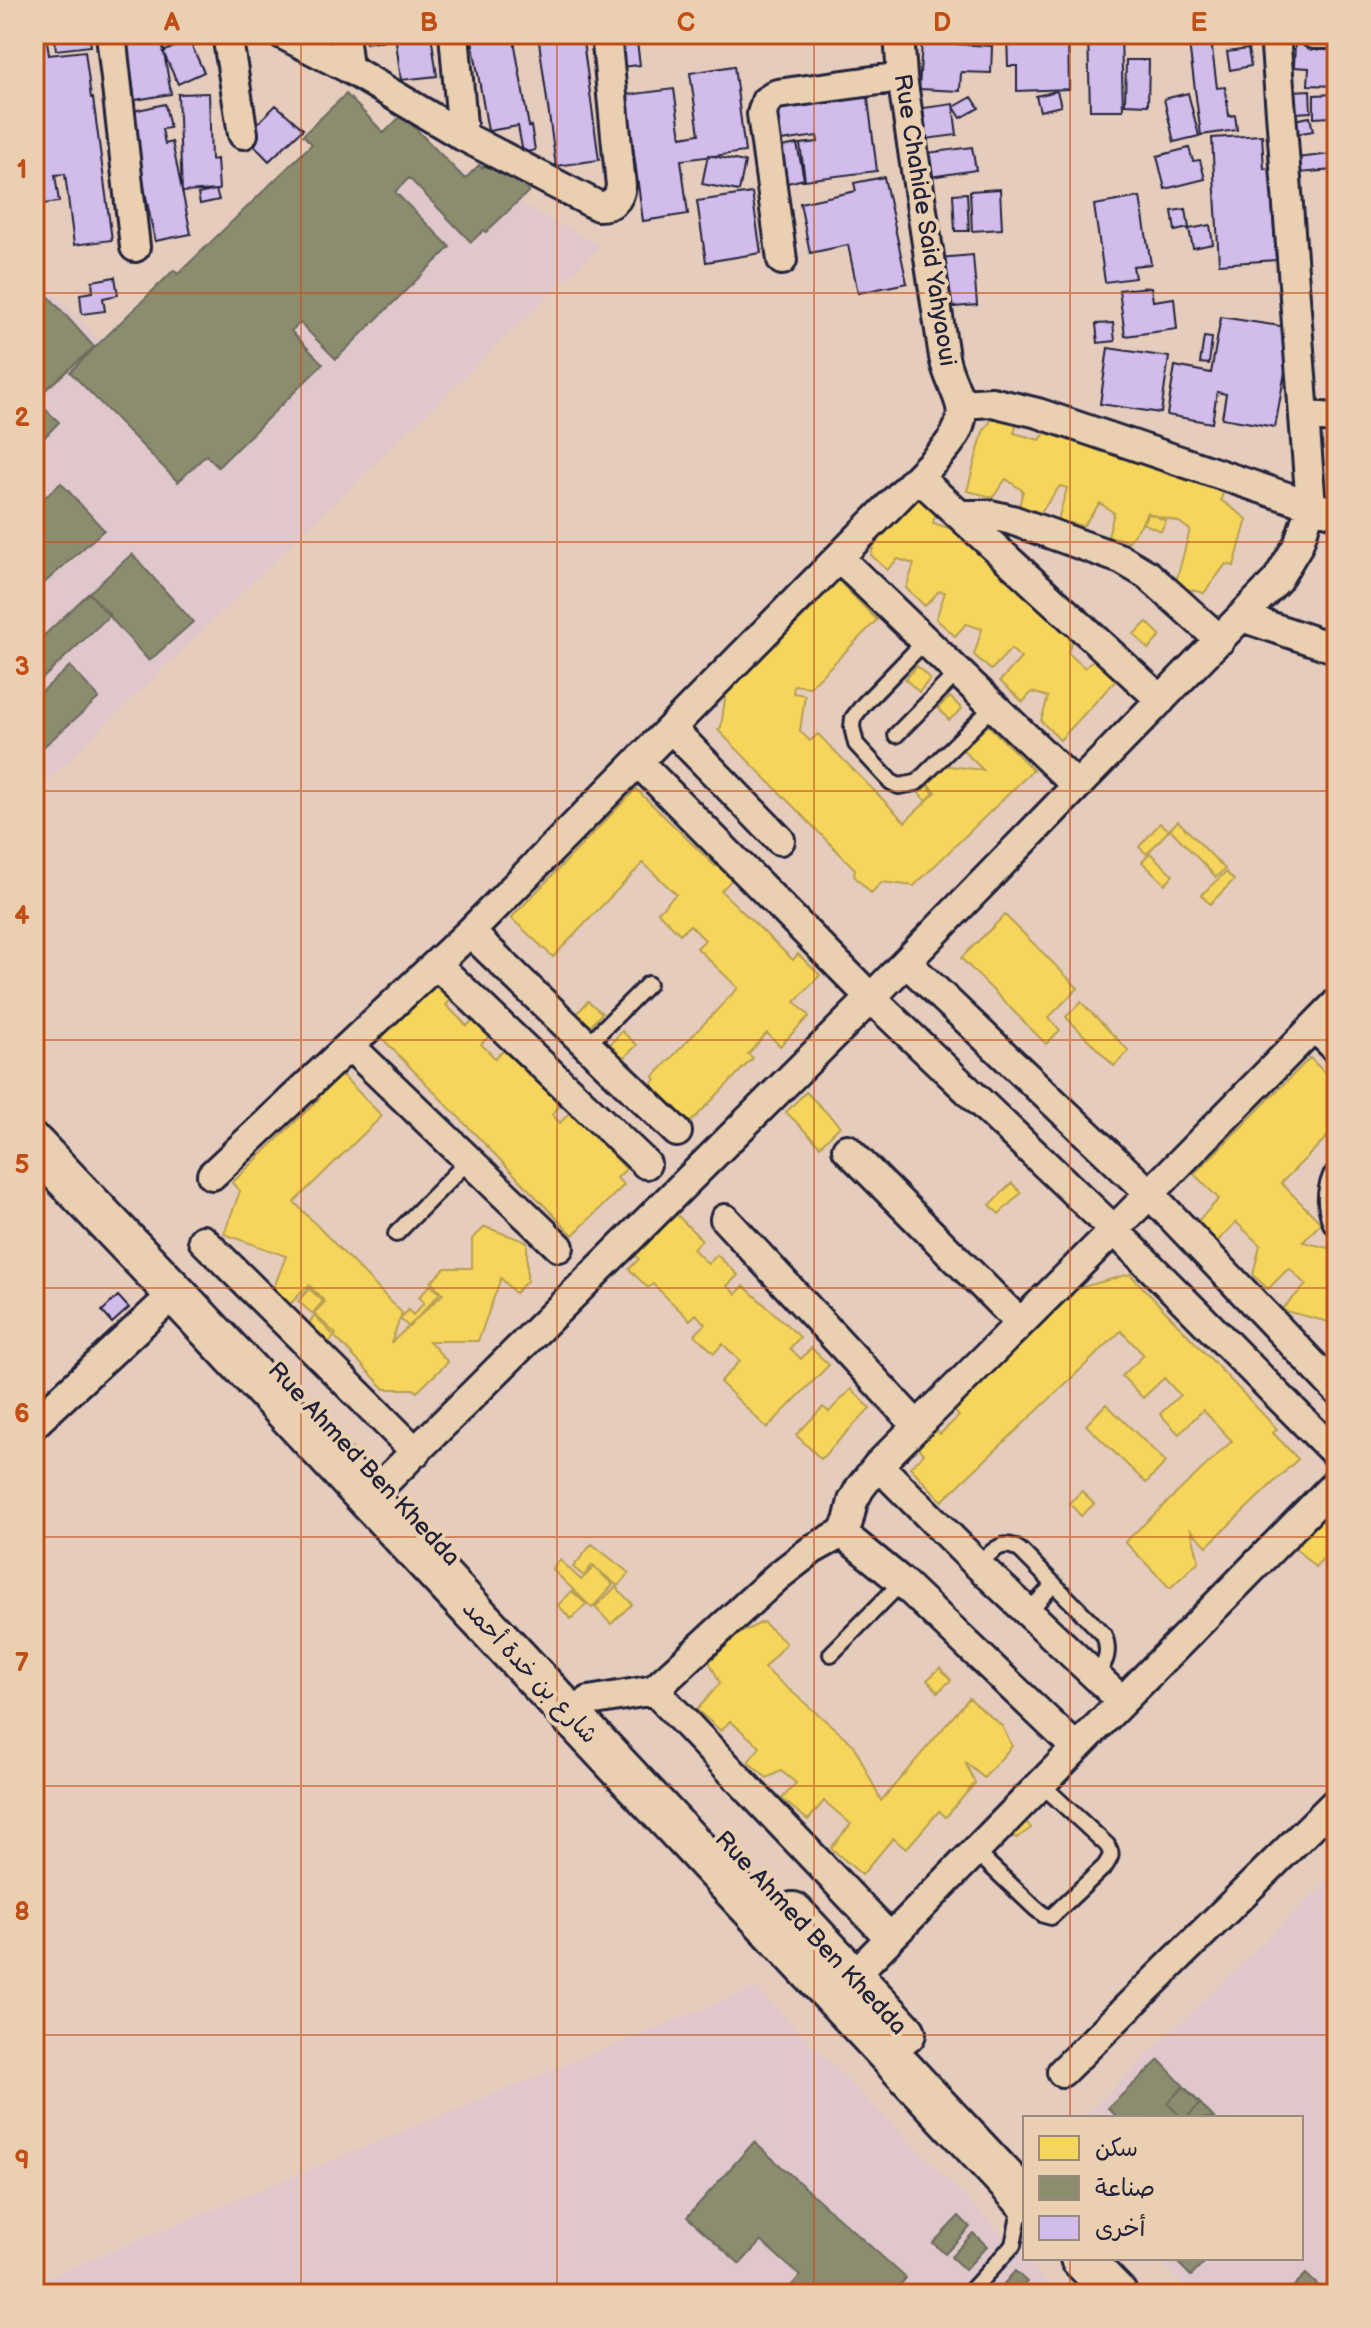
<svg xmlns="http://www.w3.org/2000/svg" width="1371" height="2328" viewBox="0 0 1371 2328" font-family="'Balsamiq Sans','Playpen Sans Arabic',sans-serif">
	<style>
		.built { fill: #dfc7cb }
		.homes { fill: #f6d55c; stroke: #b69f52; stroke-width: 2 }
		.industry { fill: #8c8c6e; stroke: #6c6c5f; stroke-width: 2 }
		.building { fill: #d1bcec; stroke: #22223b; stroke-width: 2 }
		.lines { fill: none; stroke-linecap: round; stroke-linejoin: round }
		.service-casing { stroke: #22223b; stroke-width: 20 }
		.minor-casing { stroke: #22223b; stroke-width: 34 }
		.secondary-casing { stroke: #22223b; stroke-width: 46 }
		.service { stroke: #ead0b1; stroke-width: 14 }
		.minor { stroke: #ead0b1; stroke-width: 28 }
		.secondary { stroke: #ead0b1; stroke-width: 40 }
		.grid { fill: none; stroke: #c04e15; stroke-width: 2; stroke-opacity: 0.55 }
		.labels { text-anchor: middle; dominant-baseline: central; stroke-width: 8; stroke-linejoin: round; paint-order: stroke }
		.street-label { font-size: 24px; fill: #22223b; stroke: #ead0b1 }
		.neatline { fill: none; stroke: #c04e15; stroke-width: 3 }
		.grid-label { font-size: 26px; text-anchor: middle; font-weight: bold; fill: #c04e15 }
	</style>
	<rect width="100%" height="100%" fill="#e5ccbd"/>
	<filter id="ink" filterUnits="userSpaceOnUse"><feTurbulence type="fractalNoise" baseFrequency=".0125" numOctaves="2"/><feDisplacementMap in="SourceGraphic" scale="16" xChannelSelector="R" yChannelSelector="G"/><feConvolveMatrix kernelMatrix="1 2 1 2 8 2 1 2 1" color-interpolation-filters="sRGB"/></filter>
	<g filter="url(#ink)">
		<!-- built -->
		<path class="built" d="M354,113L600,246L34,793V274L110,352Z
			M1337,1872V2294H1191L1157,2258H1301V2118H1083Z
			M755,1988L1013,2245L1056,2294H34V2283Z"/>
		<!-- homes -->
		<path class="homes" d="M997,412L1018,418L1014,433L1040,440L1045,433L1226,480L1221,500L1247,519L1234,566L1226,564L1204,593L1175,586L1190,530L1179,522L1149,514L1129,541L1108,536L1114,513L1100,503L1083,526L1058,520L1067,488L1060,486L1040,513L1019,507L1023,491L1006,479L993,497L967,491L983,432Z
			M918,486L938,505L933,523L955,530L1072,640L1068,653L1085,668L1094,659L1116,680L1060,740L1041,721L1048,697L1032,692L1023,702L1000,681L1021,658L1011,649L991,670L974,655L982,629L966,624L955,636L936,619L945,592L939,591L925,606L906,588L914,564L898,559L887,570L871,555L879,528Z
			M1147,512L1166,521L1161,531L1142,523Z
			M830,572L877,620L810,687L794,685L793,693L805,695L800,731L810,741L818,734L905,822L936,792L925,781L941,765L983,770L963,750L988,725L1033,770L914,886L882,882L871,893L854,876L855,869L718,730L721,727L727,685L795,617L799,621L818,603L808,593Z
			M1147,622L1161,636L1148,649L1134,634Z
			M917,666L930,679L919,692L905,679Z
			M950,697L962,709L949,720L938,708Z
			M927,785L934,793L926,801L918,792Z
			M636,789L715,866L722,858L738,873L721,891L793,960L798,954L820,975L795,1002L809,1016L780,1046L767,1033L748,1054L753,1058L683,1130L644,1092L656,1079L653,1077L738,988L697,948L705,940L690,925L680,934L658,912L676,894L643,863L553,957L511,918Z
			M1178,821L1225,869L1216,877L1170,829Z
			M1160,823L1169,830L1147,854L1139,847Z
			M1150,853L1173,875L1165,884L1142,862Z
			M1226,872L1234,880L1210,904L1201,895Z
			M1005,915L1078,988L1048,1018L1060,1030L1046,1044L961,958Z
			M440,978L456,995L446,1005L467,1026L477,1016L493,1032L481,1044L495,1058L506,1048L563,1103L552,1114L560,1123L571,1111L626,1169L617,1178L624,1185L573,1235L381,1037L400,1019L394,1012Z
			M588,1001L602,1013L589,1027L576,1015Z
			M1081,1002L1129,1051L1114,1066L1066,1017Z
			M622,1031L637,1045L623,1059L609,1046Z
			M1310,1058L1337,1085V1127L1281,1183L1321,1223L1303,1242L1337,1250V1324L1281,1310L1306,1285L1289,1268L1268,1289L1253,1275L1260,1245L1236,1222L1215,1244L1195,1224L1219,1199L1194,1174Z
			M337,1070L382,1116L294,1202L402,1313L391,1343L443,1294L431,1282L445,1268H472V1239L485,1227L527,1242V1281L515,1293L501,1278L478,1341H429L448,1362L417,1392L414,1389H385L313,1314L325,1302L309,1285L288,1306L273,1290L286,1256L224,1234L240,1191L232,1183L320,1098L314,1092Z
			M806,1092L840,1126L820,1146L786,1112Z
			M1012,1183L1021,1193L999,1214L990,1205Z
			M676,1214L702,1240L693,1249L708,1264L717,1255L738,1275L727,1286L736,1294L744,1286L800,1337L790,1348L801,1359L811,1348L829,1365L767,1428L720,1382L740,1361L723,1344L714,1353L695,1335L705,1324L696,1314L690,1320L653,1284L648,1288L629,1269L639,1259L635,1256Z
			M1130,1274L1277,1429L1273,1433L1298,1459L1207,1546L1191,1530L1199,1561L1170,1588L1125,1542L1232,1441L1203,1410L1179,1434L1160,1414L1180,1395L1164,1378L1143,1398L1122,1376L1144,1355L1121,1331L942,1501L910,1467L924,1454L912,1441L930,1424L940,1434L959,1416L948,1404L973,1389L1072,1295L1068,1291Z
			M430,1285L440,1293L409,1327L400,1319L408,1310L413,1315L424,1303L419,1297Z
			M309,1289L323,1301L313,1313L336,1334L328,1344L307,1325L315,1316L298,1301Z
			M851,1389L870,1408L821,1459L796,1435L823,1407L829,1412Z
			M1106,1404L1166,1462L1146,1483L1086,1425Z
			M1082,1491L1094,1504L1081,1516L1069,1503Z
			M1337,1492V1552L1333,1548L1315,1567L1292,1545Z
			M592,1544L629,1573L618,1586L592,1565L584,1576L573,1567Z
			M560,1560L581,1580L594,1567L613,1585L592,1608L552,1569Z
			M1337,1573V1590L1328,1582Z
			M616,1587L632,1604L611,1624L595,1607Z
			M572,1591L586,1604L571,1619L558,1605Z
			M763,1622L786,1643L764,1668L854,1745L881,1801L969,1698L1002,1726L1012,1746L984,1778L965,1762L975,1783L946,1817L939,1811L906,1849L893,1838L862,1875L831,1848L851,1824L824,1801L808,1820L782,1799L796,1783L781,1771L767,1778L748,1762L760,1747L730,1721L721,1731L697,1710L720,1683L704,1651Z
			M940,1668L951,1680L938,1692L927,1680Z
			M1021,1815L1031,1828L1017,1838L1007,1825Z"/>
		<!-- industry -->
		<path class="industry" d="M346,94L384,133L402,115L465,179L479,165L482,168L494,155L529,191L486,232L484,230L471,242L409,178L395,192L450,247L336,359L300,323L291,331L323,364L218,467L206,455L178,482L70,372L174,270L178,274L312,144L303,135Z
			M34,280L94,347L34,400Z
			M34,399L59,422L42,440L34,432Z
			M61,483L104,530L34,592V507Z
			M132,554L193,622L149,661L89,593Z
			M89,593L110,615L42,679L34,671V645Z
			M70,666L99,698L34,755V699Z
			M1159,2060L1214,2118H1118L1108,2108Z
			M1183,2087L1200,2104L1186,2118H1182L1167,2103Z
			M754,2142L906,2278L892,2294H784L800,2276L761,2241L740,2264L687,2217Z
			M959,2216L970,2227L945,2254L933,2243Z
			M973,2233L987,2246L965,2270L951,2257Z
			M1173,2258H1203L1206,2261L1191,2276Z
			M1015,2271L1027,2282L1016,2294H995Z
			M1306,2274L1322,2289L1318,2294H1286Z"/>
		<!-- building -->
		<path class="building" d="M34,34H46L49,55L85,51L91,98H93L112,240L74,245L65,174L55,175L59,202L43,204L42,192L34,193Z
			M54,34H89L91,46L56,50Z
			M125,34H161L171,94L135,100Z
			M167,34H195L173,45Z
			M364,34H393L394,39L366,43Z
			M395,34H431L437,76L401,80Z
			M471,34H513L529,127L531,126L535,150L523,153L518,126L488,131Z
			M538,34H582L599,160L556,166Z
			M615,34H636L640,65L620,67Z
			M1007,34H1068L1069,89L1017,91V66H1008Z
			M1088,34H1121L1123,110H1090Z
			M189,40L204,72L178,84L163,52Z
			M1211,41L1217,88L1225,87L1229,116L1235,115L1237,130L1201,135L1189,44Z
			M922,42L992,46L991,73L961,72L960,91L919,89Z
			M1295,43L1337,45V86L1308,85L1309,68L1294,67Z
			M1248,49L1251,66L1230,70L1227,52Z
			M1126,60H1149L1148,105L1125,104Z
			M734,66L745,152L681,160L688,214L643,221L626,95L674,89L681,137L699,134L690,73Z
			M1310,90L1311,112L1294,113L1292,91Z
			M867,91L877,171L805,180L800,144L818,142L817,136L773,142L768,104Z
			M1057,91L1061,106L1040,111L1036,96Z
			M209,93L211,160L217,159L219,190L182,192L178,94Z
			M1188,93L1199,136L1174,142L1164,99Z
			M1337,94V151H1333L1331,117L1314,118V95Z
			M972,97L979,108L961,118L954,107Z
			M165,104L170,128L162,129L165,144L172,142L191,234L155,241L129,112Z
			M953,104L957,135L926,139L923,108Z
			M276,105L303,129L269,161L245,136Z
			M1310,117L1313,131L1296,134L1293,120Z
			M1262,135L1264,169L1270,168L1276,260L1219,264L1212,138Z
			M797,144L804,179L779,185L771,149Z
			M972,147L976,170L930,177L927,153Z
			M1189,148L1193,161L1200,160L1205,179L1165,189L1157,156Z
			M1332,154L1333,170L1299,173L1297,158Z
			M708,155L745,162L739,191L702,184Z
			M884,177L907,283L858,293L848,245L810,253L800,203L856,191L854,183Z
			M1000,189L1002,229L972,231L970,191Z
			M216,190L219,200L200,204L198,194Z
			M752,193L761,253L706,262L697,201Z
			M967,193L969,231H955L953,194Z
			M1140,197L1151,264L1133,266L1135,278L1105,282L1094,205Z
			M1186,209L1189,228L1175,231L1172,211Z
			M1210,225L1213,244L1193,248L1189,229Z
			M973,255L977,305L943,308L939,258Z
			M115,277L118,295L103,298L105,311L82,314L80,294L93,292L92,281Z
			M1151,287L1153,301L1174,298L1177,329L1125,336L1119,290Z
			M1221,317L1293,328L1275,427L1222,418L1226,394L1217,392L1212,423L1167,415L1175,366L1211,373Z
			M1113,323L1115,341L1098,343L1096,324Z
			M1204,337L1212,338L1209,364L1200,363Z
			M1108,348L1169,357L1161,413L1100,404Z
			M118,1296L129,1308L112,1323L102,1311Z"/>
		<g class="lines">
			<!-- service casing -->
			<g class="service-casing">
				<path id="service" d="M925,641L864,704L853,718L852,727L856,744L891,782L899,786L916,783L994,706
					M896,735L958,672
					M587,1045L648,984
					M396,1234L469,1160
					M978,1565C991,1552 1004,1536 1022,1552L1104,1635C1110,1651 1107,1663 1095,1674
					M1028,1612L1054,1584
					M831,1654L902,1582
					M975,1851L1035,1908L1044,1915L1051,1917L1105,1866C1111,1857 1113,1854 1107,1845L1041,1784
					M968,2294L1013,2245L1022,2201"/>
			</g>
			<!-- minor casing -->
			<g class="minor-casing">
				<path id="minor" d="M111,34L135,247
					M227,34L243,134
					M282,34L348,68L463,136L598,206C612,206 619,200 621,186L606,34
					M344,34L348,68
					M454,34L463,136
					M1275,34L1304,416L1337,418
					M1314,34H1337
					M782,260L762,114L766,101L777,94L902,77
					M961,404L992,402L1038,413L1337,514
					M918,477L1161,700
					M960,515H991L1012,520L1121,559L1148,575L1220,640
					M839,558L1077,786
					M1242,617L1337,649
					M672,729L780,840
					M639,763L871,998L1114,1230L1337,1455
					M470,932L677,1132
					M906,962L1149,1193L1337,1390
					M436,964L646,1164
					M1314,1027L1337,1049
					M350,1046L559,1247
					M847,1149L1020,1323
					M212,1175L470,932L918,477C935,459 966,434 961,407C958,392 947,375 944,357L902,77L899,34
					M1337,1179C1331,1194 1332,1205 1337,1220
					M725,1219L917,1426
					M203,1240L416,1452
					M34,1424L175,1293
					M878,1465L978,1565L1122,1701
					M383,1484L871,998L1277,580L1298,545L1311,506L1304,416
					M842,1533L902,1582L1076,1748
					M654,1690L778,1576L813,1549L842,1533L848,1522L853,1501L860,1488L878,1465L1114,1230L1337,1003
					M589,1701L654,1690L890,1938
					M853,1976L1337,1482
					M1062,2072L1337,1801"/>
			</g>
			<!-- secondary casing -->
			<g class="secondary-casing">
				<path id="secondary" d="M34,1145L175,1293L1025,2200
					M793,1913L905,2033
					M1081,2258L1116,2294"/>
			</g>
			<!-- service -->
			<use href="#service" class="service"/>
			<!-- minor -->
			<use href="#minor" class="minor"/>
			<!-- secondary -->
			<use href="#secondary" class="secondary"/>
		</g>
	</g>
	<!-- grid -->
	<path class="grid" d="M301,34V2294M557,34V2294M814,34V2294M1070,34V2118M34,293H1337M34,542H1337M34,791H1337M34,1040H1337M34,1288H1337M34,1537H1337M34,1786H1337M34,2035H1337M1070,2258V2294"/>
	<g class="labels">
		<!-- street labels -->
		<g class="street-label">
			<text transform="translate(925 220) rotate(81)">Rue Chahide Said Yahyaoui</text>
			<text transform="translate(364 1464) rotate(47)">Rue Ahmed Ben Khedda</text>
			<text transform="translate(530 1672) rotate(47)">شارع بن خدة أحمد</text>
			<text transform="translate(811 1933) rotate(47)">Rue Ahmed Ben Khedda</text>
		</g>
	</g>
	<!-- margin -->
	<rect width="1371" height="2328" fill="none" stroke="#ead0b1" stroke-width="88"/>
	<!-- legend -->
	<rect x="1023" y="2116" width="280" height="144" fill="#ead0b1" stroke="#9a8a82" stroke-width="2"/>
	<rect x="1039" y="2136" width="40" height="24" fill="#f6d55c" stroke="#9a8a82" stroke-width="2"/>
	<text x="1095" y="2156" font-size="24" fill="#22223b">سكن</text>
	<rect x="1039" y="2176" width="40" height="24" fill="#8c8c6e" stroke="#9a8a82" stroke-width="2"/>
	<text x="1095" y="2196" font-size="24" fill="#22223b">صناعة</text>
	<rect x="1039" y="2216" width="40" height="24" fill="#d1bcec" stroke="#9a8a82" stroke-width="2"/>
	<text x="1095" y="2236" font-size="24" fill="#22223b">أخرى</text>
	<rect x="44" y="44" width="1283" height="2240" class="neatline"/>
	<g class="grid-label">
		<text x="172" y="31">A</text>
		<text x="429" y="31">B</text>
		<text x="686" y="31">C</text>
		<text x="942" y="31">D</text>
		<text x="1199" y="31">E</text>
		<text x="22" y="178">1</text>
		<text x="22" y="426">2</text>
		<text x="22" y="675">3</text>
		<text x="22" y="924">4</text>
		<text x="22" y="1173">5</text>
		<text x="22" y="1422">6</text>
		<text x="22" y="1671">7</text>
		<text x="22" y="1920">8</text>
		<text x="22" y="2169">9</text>
	</g>
</svg>
